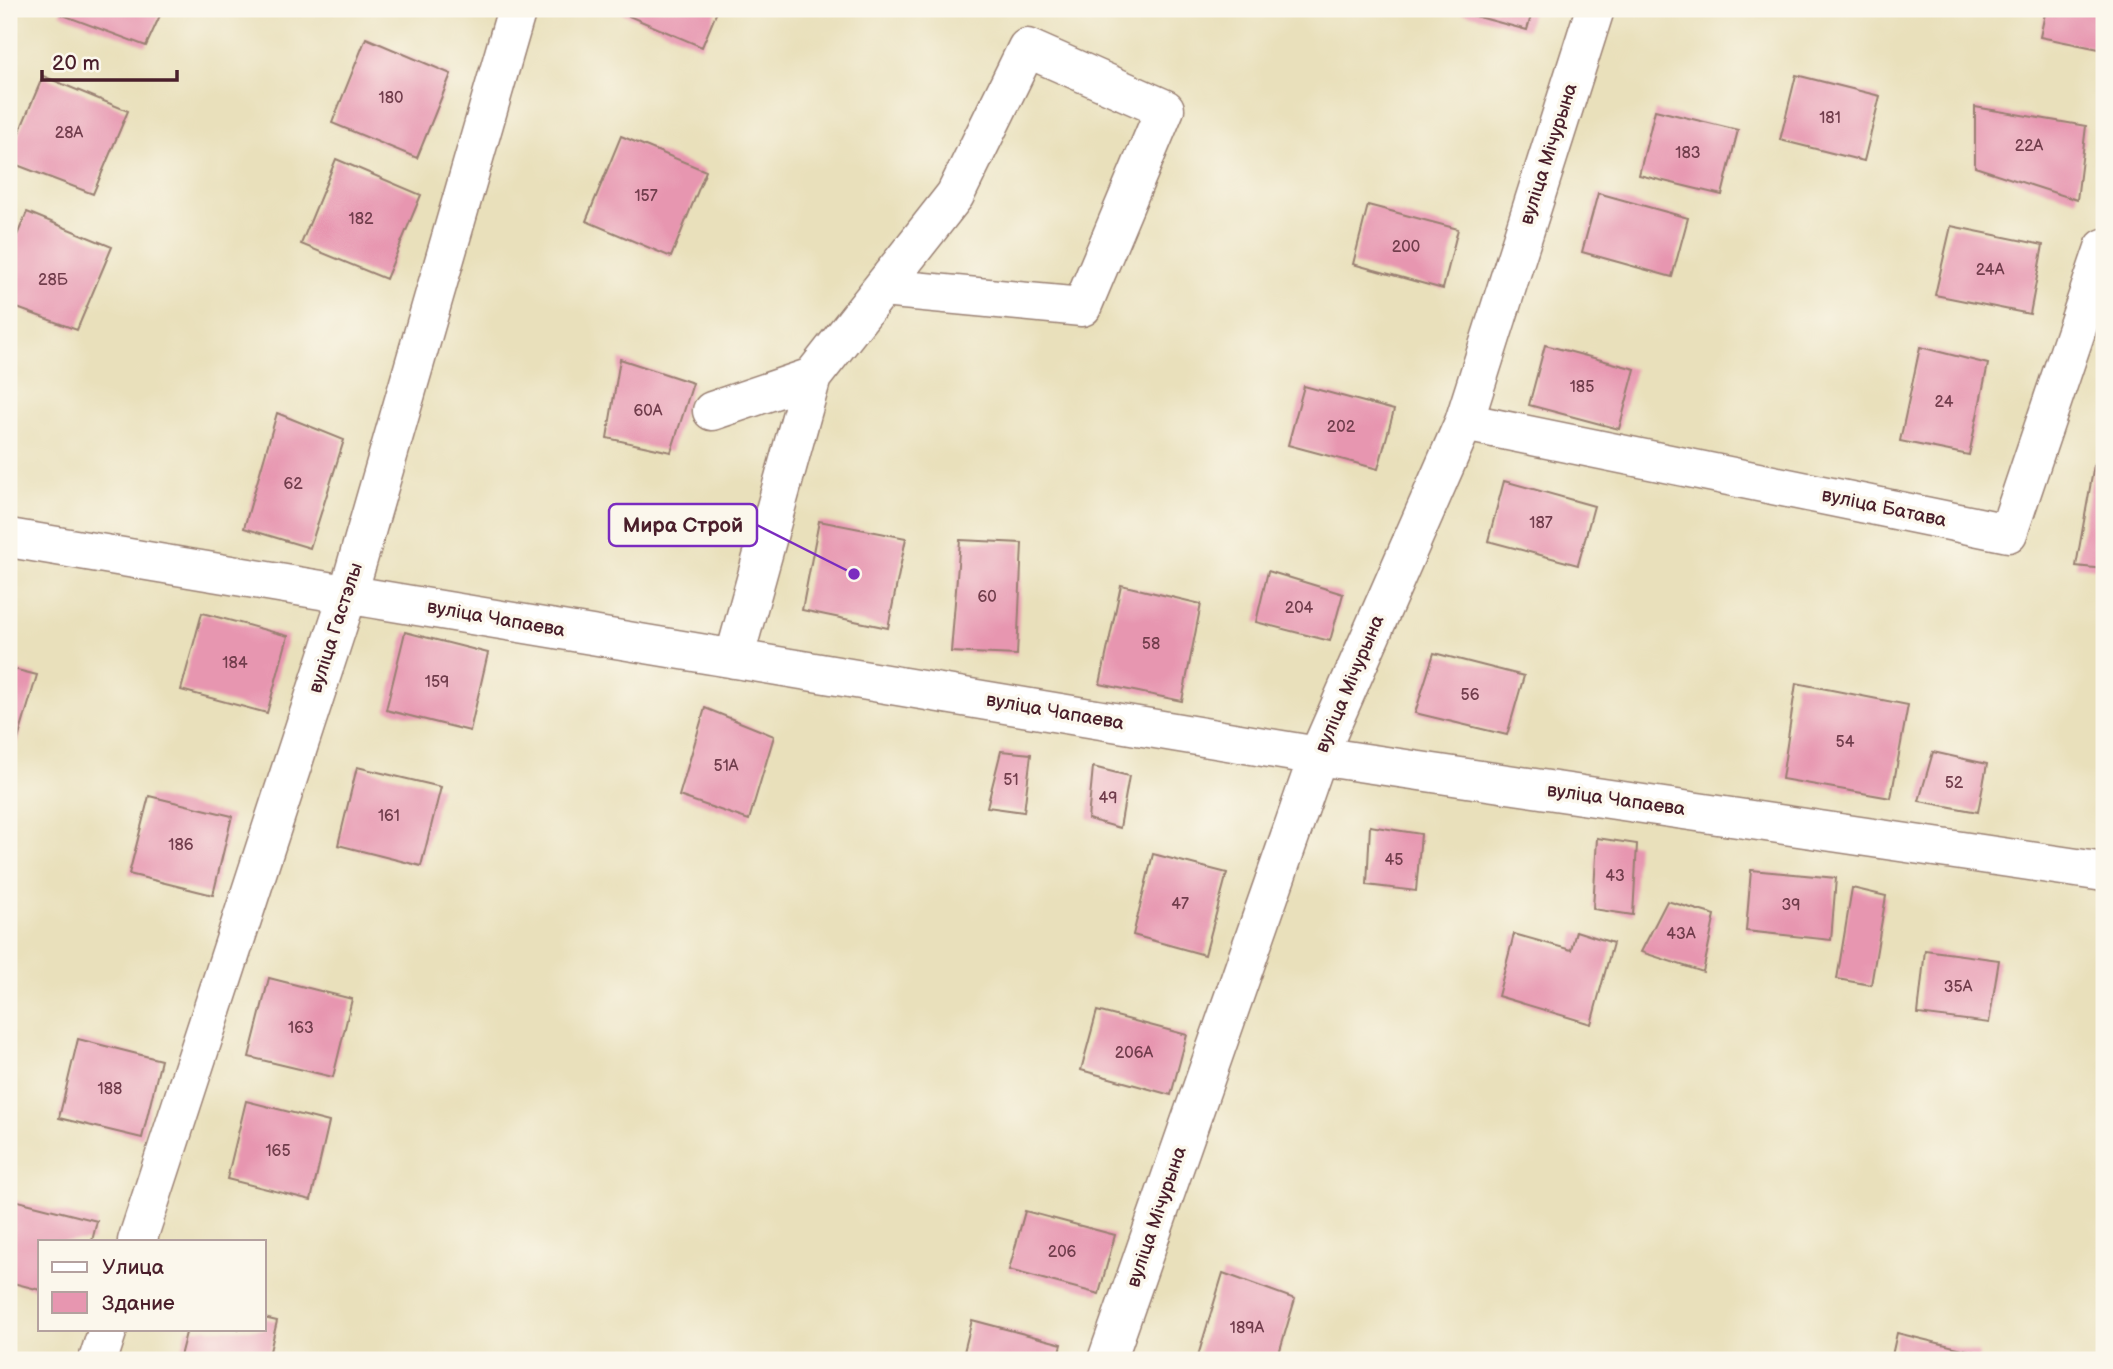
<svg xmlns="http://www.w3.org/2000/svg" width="2113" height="1369" viewBox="0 0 2113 1369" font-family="'Balsamiq Sans',sans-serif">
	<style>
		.building { fill: #e796b0 }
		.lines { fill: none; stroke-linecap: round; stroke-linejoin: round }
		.minor-casing { stroke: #9a8073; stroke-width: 41 }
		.minor { stroke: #fff; stroke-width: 38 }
		.labels { text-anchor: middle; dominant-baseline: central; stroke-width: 7; stroke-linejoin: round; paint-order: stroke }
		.number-label { font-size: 16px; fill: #713d4c }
		.street-label { font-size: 19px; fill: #4a1f2b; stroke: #fbf7ec }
		.leader { fill: none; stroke: #7b2cbf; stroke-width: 2.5 }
		.callout-dot { fill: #7b2cbf; stroke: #fbf7ec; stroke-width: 2.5 }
		.callout { fill: #fbf7ec; stroke: #7b2cbf; stroke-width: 2.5 }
		.callout-label { font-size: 21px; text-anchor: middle; font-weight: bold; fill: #4a1f2b }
	</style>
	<rect width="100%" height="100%" fill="#fbf7ec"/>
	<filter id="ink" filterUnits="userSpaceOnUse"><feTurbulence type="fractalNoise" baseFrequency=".0143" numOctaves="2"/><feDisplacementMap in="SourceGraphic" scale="14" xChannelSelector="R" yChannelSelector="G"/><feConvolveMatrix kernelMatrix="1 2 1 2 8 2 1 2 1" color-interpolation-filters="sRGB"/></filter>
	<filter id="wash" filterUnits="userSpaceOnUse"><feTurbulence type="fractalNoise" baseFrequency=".00686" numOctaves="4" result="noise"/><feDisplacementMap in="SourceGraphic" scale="28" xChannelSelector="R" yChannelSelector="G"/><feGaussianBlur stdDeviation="1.57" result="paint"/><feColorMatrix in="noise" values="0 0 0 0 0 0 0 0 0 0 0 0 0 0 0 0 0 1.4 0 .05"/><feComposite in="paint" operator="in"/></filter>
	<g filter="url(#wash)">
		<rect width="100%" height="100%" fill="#e9e0bb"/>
		<g id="blocks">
			<!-- building -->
			<path class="building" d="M62,9H163L146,46L60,14Z
				M618,9H718L702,47L617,11Z
				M1449,9H1533L1527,30Z
				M2046,9H2104V50L2040,37Z
				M366,38L451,74L417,158L332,123Z
				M1796,75L1880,96L1864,161L1780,140Z
				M43,76L128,111L93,194L9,162V156Z
				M1975,107L2086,126L2077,200L1975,167Z
				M1655,110L1738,130L1722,195L1639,175Z
				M621,136L706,171L671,257L586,221Z
				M336,159L421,195L386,279L301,244Z
				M1598,193L1688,218L1672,277L1582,252Z
				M1368,205L1458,229L1443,289L1353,264Z
				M27,212L112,247L77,330L9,305V254Z
				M1951,226L2043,245L2030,314L1935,295Z
				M1545,345L1635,369L1619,429L1529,405Z
				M1920,347L1988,364L1969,455L1900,441Z
				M620,359L693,383L671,452L607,438Z
				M1304,386L1394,410L1378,469L1288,445Z
				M277,413L344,440L310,548L244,528Z
				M2094,465L2104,467V569L2076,566Z
				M1504,481L1594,506L1578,565L1488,541Z
				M819,521L906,538L888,628L802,610Z
				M960,540L1022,543L1017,655L951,652Z
				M1268,571L1343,594L1330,641L1256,622Z
				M1121,585L1201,604L1182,701L1100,684Z
				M202,613L288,636L267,713L181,690Z
				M405,632L488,653L470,731L386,710Z
				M1434,653L1524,676L1507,735L1415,713Z
				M9,668L37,675L14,753L9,752Z
				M1796,683L1908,705L1891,798L1782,779Z
				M705,708L774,736L749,820L679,796Z
				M1001,751L1031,754L1024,812L987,807Z
				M1933,752L1987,764L1978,812L1919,801Z
				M357,767L441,787L421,866L338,845Z
				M1093,767L1129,776L1120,828L1088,819Z
				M149,796L232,816L213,895L129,874Z
				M1370,826L1421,834L1416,891L1367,885Z
				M1597,838L1637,844L1633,915L1593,909Z
				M1153,854L1227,873L1205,955L1133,935Z
				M1751,870L1836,878L1831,940L1746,931Z
				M1852,888L1886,896L1871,985L1837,979Z
				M1667,901L1715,915L1703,972L1641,952Z
				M1576,931L1613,943L1591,1024L1498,996L1514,934L1571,950Z
				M1925,950L1999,960L1989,1023L1918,1014Z
				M269,978L352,999L333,1077L249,1057Z
				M1097,1011L1187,1035L1171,1095L1081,1070Z
				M78,1039L161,1060L142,1138L59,1118Z
				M246,1101L329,1122L311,1200L227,1179Z
				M14,1200L97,1221L92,1241H40V1290L9,1282V1220Z
				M1025,1211L1115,1235L1099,1294L1009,1270Z
				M1223,1273L1295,1299L1277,1360H1209L1198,1356Z
				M264,1318L277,1321L268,1360H179L187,1329H264Z
				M972,1320L1062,1344L1058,1360H962Z
				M1897,1333L1979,1353L1978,1360H1891Z"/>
		</g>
	</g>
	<g filter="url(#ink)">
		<use href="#blocks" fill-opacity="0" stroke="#9a8073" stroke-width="2"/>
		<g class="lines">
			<!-- minor casing -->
			<g class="minor-casing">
				<path id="minor" d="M712,411L812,377
					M1464,422L2008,533L2104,248
					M9,538L1318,756L2104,872
					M734,659L812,377L955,195L1027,48L1165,109L1082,307L882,288
					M137,1241L348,594L517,9
					M98,1360L108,1329
					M1107,1360L1318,756L1464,422L1595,9"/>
			</g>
			<!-- minor -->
			<use href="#minor" class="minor"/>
		</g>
	</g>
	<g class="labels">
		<!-- number labels -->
		<g class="number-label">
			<text x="391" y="98">180</text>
			<text x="1830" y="118">181</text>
			<text x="69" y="133">28А</text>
			<text x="2029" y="146">22А</text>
			<text x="1688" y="153">183</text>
			<text x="646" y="196">157</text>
			<text x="361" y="219">182</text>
			<text x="1406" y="247">200</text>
			<text x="1990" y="270">24А</text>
			<text x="53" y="280">28Б</text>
			<text x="1582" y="387">185</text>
			<text x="1944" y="402">24</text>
			<text x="648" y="411">60А</text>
			<text x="1341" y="427">202</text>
			<text x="293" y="484">62</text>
			<text x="1541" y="523">187</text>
			<text x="987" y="597">60</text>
			<text x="1299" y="608">204</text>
			<text x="1151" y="644">58</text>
			<text x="235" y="663">184</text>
			<text x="437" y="682">159</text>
			<text x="1470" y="695">56</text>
			<text x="1845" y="742">54</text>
			<text x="726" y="766">51А</text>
			<text x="1011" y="780">51</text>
			<text x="1954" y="783">52</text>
			<text x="1108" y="798">49</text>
			<text x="389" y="816">161</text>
			<text x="181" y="845">186</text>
			<text x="1394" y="860">45</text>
			<text x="1615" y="876">43</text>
			<text x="1180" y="904">47</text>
			<text x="1791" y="905">39</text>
			<text x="1681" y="934">43А</text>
			<text x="1958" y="987">35А</text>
			<text x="301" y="1028">163</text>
			<text x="1134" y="1053">206А</text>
			<text x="110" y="1089">188</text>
			<text x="278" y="1151">165</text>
			<text x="1062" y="1252">206</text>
			<text x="1247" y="1328">189А</text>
		</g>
		<!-- street labels -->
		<g class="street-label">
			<text transform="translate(1549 154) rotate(-72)">вуліца Мічурына</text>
			<text transform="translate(1884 508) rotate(12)">вуліца Батава</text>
			<text transform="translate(496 619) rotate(10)">вуліца Чапаева</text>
			<text transform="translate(336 628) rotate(-72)">вуліца Гастэлы</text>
			<text transform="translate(1350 684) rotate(-67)">вуліца Мічурына</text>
			<text transform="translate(1055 712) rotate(10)">вуліца Чапаева</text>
			<text transform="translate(1616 800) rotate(8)">вуліца Чапаева</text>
			<text transform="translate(1157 1217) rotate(-71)">вуліца Мічурына</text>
		</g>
	</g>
	<!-- callouts -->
	<path class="leader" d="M854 574L757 525"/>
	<circle class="callout-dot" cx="854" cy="574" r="7"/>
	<rect class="callout" x="609" y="504" width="148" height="42" rx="7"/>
	<g class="callout-label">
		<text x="683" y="532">Мира Строй</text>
	</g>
	<!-- margin -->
	<rect width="2113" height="1369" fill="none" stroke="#fbf7ec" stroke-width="35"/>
	<!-- legend -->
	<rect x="38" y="1240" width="228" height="91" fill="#fbf7ec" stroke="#b4a19f" stroke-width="2"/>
	<rect x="52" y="1262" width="35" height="10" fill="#ffffff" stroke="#b4a19f" stroke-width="2"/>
	<text x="102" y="1274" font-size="21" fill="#4a1f2b">Улица</text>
	<rect x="52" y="1292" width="35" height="21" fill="#e796b0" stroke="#b4a19f" stroke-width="2"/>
	<text x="102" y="1310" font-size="21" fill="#4a1f2b">Здание</text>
	<!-- scale -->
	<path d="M42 70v10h135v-10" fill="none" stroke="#4a1f2b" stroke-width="3.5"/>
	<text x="52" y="70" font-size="21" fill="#4a1f2b" stroke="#fbf7ec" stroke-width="5" paint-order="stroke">20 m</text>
</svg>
